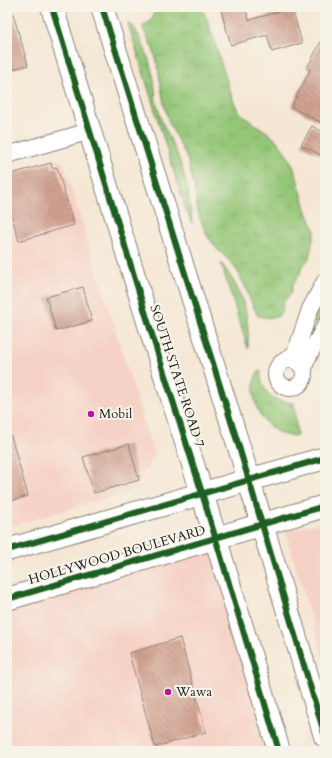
<svg xmlns="http://www.w3.org/2000/svg" width="332" height="758" viewBox="0 0 332 758" font-family="Cardo,serif">
	<style>
		.built { fill: #f6d1c5 }
		.grass { fill: url(#grass-tufts); stroke: #58714a }
		.building { fill: url(#building-back-hatch) }
		.lines { fill: none; stroke-linecap: round; stroke-linejoin: round }
		.street-casing { stroke: #888278; stroke-width: 18 }
		.primary-casing { stroke: #888278; stroke-width: 24 }
		.highway-casing { stroke: #888278; stroke-width: 24 }
		.street { stroke: #fff; stroke-width: 16 }
		.primary { stroke: #fff; stroke-width: 22 }
		.highway { stroke: #fff; stroke-width: 22 }
		.cycleway-casing { stroke: #f7f3e8; stroke-width: 8 }
		.cycleway { stroke: #1b5e20; stroke-width: 6 }
		.poi-dot { fill: #b5179e; stroke: #f7f3e8; stroke-width: 1.5 }
		.labels { text-anchor: middle; dominant-baseline: central; stroke-width: 4; stroke-linejoin: round; paint-order: stroke }
		.street-label { font-size: 13px; fill: #1c1c1c; stroke: #f7f3e8 }
		.poi-label { font-size: 13px; fill: #1c1c1c; stroke: #f7f3e8; text-anchor: start }
	</style>
	<defs>
		<pattern id="grass-tufts" width="24" height="20" patternUnits="userSpaceOnUse"><rect width="24" height="20" fill="#94c677"/><path d="M3 7l-1-3M5 7V3M7 7l1-3M15 17l-1-3M17 17v-4M19 17l1-3" fill="none" stroke="#7faa66"/></pattern>
		<pattern id="building-back-hatch" width="6" height="6" patternUnits="userSpaceOnUse"><rect width="6" height="6" fill="#d2a291"/><path d="M-1 5l2 2M0 0l6 6M5-1l2 2" fill="none" stroke="#aa8376"/></pattern>
	</defs>
	<rect width="100%" height="100%" fill="#f7f3e8"/>
	<filter id="ink" filterUnits="userSpaceOnUse"><feTurbulence type="fractalNoise" baseFrequency=".025" numOctaves="2"/><feDisplacementMap in="SourceGraphic" scale="8" xChannelSelector="R" yChannelSelector="G"/><feConvolveMatrix kernelMatrix="1 2 1 2 8 2 1 2 1" color-interpolation-filters="sRGB"/></filter>
	<filter id="wash" filterUnits="userSpaceOnUse"><feTurbulence type="fractalNoise" baseFrequency=".012" numOctaves="4" result="noise"/><feDisplacementMap in="SourceGraphic" scale="16" xChannelSelector="R" yChannelSelector="G"/><feGaussianBlur stdDeviation="0.9" result="paint"/><feColorMatrix in="noise" values="0 0 0 0 0 0 0 0 0 0 0 0 0 0 0 0 0 1.4 0 .05"/><feComposite in="paint" operator="in"/></filter>
	<g filter="url(#wash)">
		<rect width="100%" height="100%" fill="#f5e7d4"/>
		<!-- built -->
		<path class="built" d="M55,160H61L64,165L154,455L135,490L7,527V174Z
			M325,522V664L285,531Z
			M219,549L275,751H7V609Z"/>
		<!-- grass -->
		<path class="grass" d="M152,7H200L204,13L208,22L229,88L234,102L239,112L246,118L267,132L277,141L284,150L290,160L295,171L307,212L315,231L309,258L301,268L300,274L293,284L292,290L290,295L286,299L283,303L282,311L278,316L272,318L258,316L252,304L245,286L238,272L229,260L218,250L208,237L201,221L197,208L195,190L187,158L169,123L164,104L157,62L153,49L143,28V26C152,20 156,19 152,7Z
			M128,23L134,27L141,40L149,60L154,79L156,101L162,122L178,156L184,174L188,191L190,208L193,224L185,208Z
			M221,263C243,292 250,314 248,349Z
			M325,295C325,305 325,316 317,323L314,322L313,318Z
			M258,371H261C260,392 274,402 294,403L297,436C292,436 286,436 282,434C258,424 247,394 258,371Z"/>
		<g id="blocks">
			<!-- building -->
			<path class="building" d="M11,7L28,65L7,71V8Z
				M220,7H245L249,20L292,8L302,43L272,52L267,35L231,45Z
				M325,34V113L320,122L291,107L310,70L307,68Z
				M312,126L325,133V157L301,145Z
				M51,163L52,168L57,167L74,225L19,241L7,199V175Z
				M83,287L92,321L56,331L46,297Z
				M11,436L28,496L7,502V437Z
				M129,444L139,480L94,493L83,457Z
				M180,638L206,732L155,747L129,653Z"/>
		</g>
	</g>
	<g filter="url(#ink)">
		<use href="#blocks" fill-opacity="0" stroke="#888278" stroke-width="1"/>
		<g class="lines">
			<!-- street casing -->
			<g class="street-casing">
				<path id="street" d="M7,155L90,131
					M276 374a14 14 0 1 1 28 0a14 14 0 1 1-28 0Z
					M286,360L294,354L297,348L310,309L325,281
					M304,369L306,361L325,326"/>
			</g>
			<!-- primary casing -->
			<g class="primary-casing">
				<path id="primary" d="M52,7L153,338L202,493L279,751
					M102,7L239,447L325,736"/>
			</g>
			<!-- highway casing -->
			<g class="highway-casing">
				<path id="highway" d="M7,550L325,458
					M7,599L325,506"/>
			</g>
			<!-- street -->
			<use href="#street" class="street"/>
			<!-- primary -->
			<use href="#primary" class="primary"/>
			<!-- highway -->
			<use href="#highway" class="highway"/>
			<!-- cycleway casing -->
			<g class="cycleway-casing">
				<path id="cycleway" d="M52,7L153,338L202,493L279,751
					M102,7L239,447L325,736
					M7,550L325,458
					M7,599L325,506"/>
			</g>
			<!-- cycleway -->
			<use href="#cycleway" class="cycleway"/>
		</g>
	</g>
	<!-- markers -->
	<g class="poi-dot">
		<circle cx="91" cy="414" r="4"/>
		<circle cx="168" cy="692" r="4"/>
	</g>
	<g class="labels">
		<!-- street labels -->
		<g class="street-label">
			<text transform="translate(177 376) rotate(72)">SOUTH STATE ROAD 7</text>
			<text transform="translate(117 555) rotate(-16)">HOLLYWOOD BOULEVARD</text>
		</g>
		<!-- poi labels -->
		<g class="poi-label">
			<text x="99" y="414">Mobil</text>
			<text x="176" y="692">Wawa</text>
		</g>
	</g>
	<!-- margin -->
	<rect width="332" height="758" fill="none" stroke="#f7f3e8" stroke-width="24"/>
</svg>
